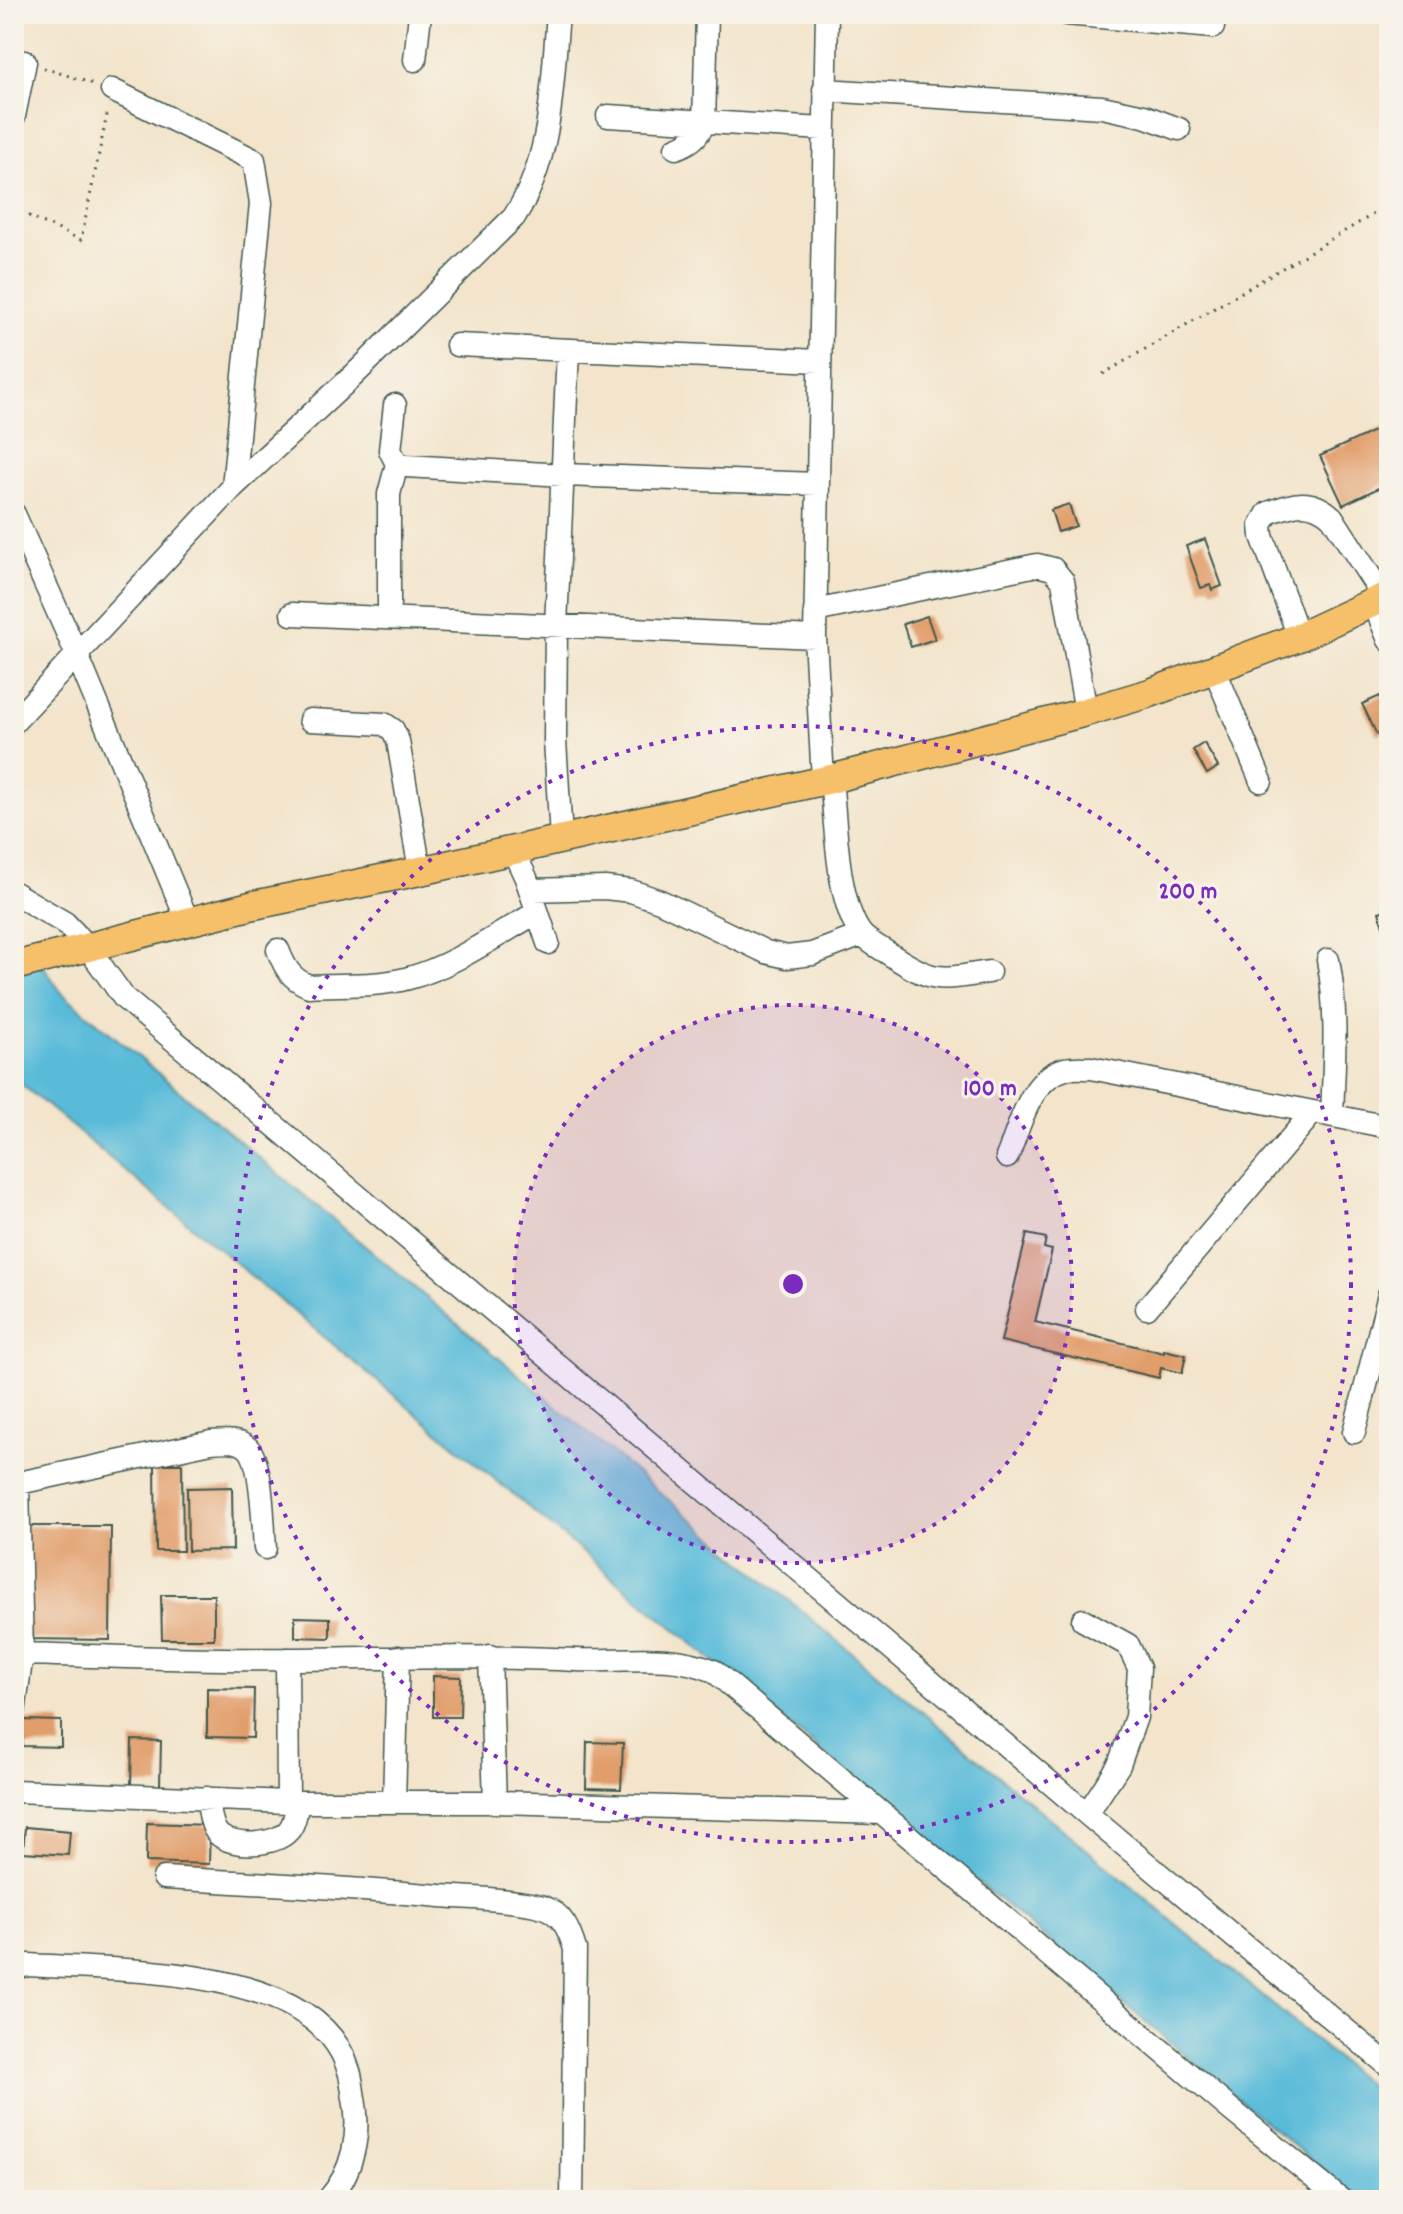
<svg xmlns="http://www.w3.org/2000/svg" width="1403" height="2214" viewBox="0 0 1403 2214" font-family="Dekko,sans-serif">
	<style>
		.water { fill: #5abbd9; stroke: #3c7c86; stroke-width: 2 }
		.building { fill: #e19d6b }
		.lines { fill: none; stroke-linecap: round; stroke-linejoin: round }
		.minor-casing { stroke: #3f564b; stroke-width: 25 }
		.major-casing { stroke: #3f564b; stroke-width: 31 }
		.path { stroke: #3f564b; stroke-width: 3; stroke-dasharray: 2 6; stroke-linecap: butt }
		.minor { stroke: #fff; stroke-width: 22 }
		.major { stroke: #f6c06b; stroke-width: 28 }
		.ring { fill: none; stroke: #7b2cbf; stroke-width: 4; stroke-dasharray: 4 8 }
		.centre { fill: #7b2cbf; stroke: #f7f3e8; stroke-width: 4 }
		.ring-label { font-size: 24px; text-anchor: middle; font-weight: bold; fill: #7b2cbf; stroke: #f7f3e8; stroke-width: 6; stroke-linejoin: round; paint-order: stroke }
	</style>
	<rect width="100%" height="100%" fill="#f7f3e8"/>
	<filter id="ink" filterUnits="userSpaceOnUse"><feTurbulence type="fractalNoise" baseFrequency=".0125" numOctaves="2"/><feDisplacementMap in="SourceGraphic" scale="16" xChannelSelector="R" yChannelSelector="G"/><feConvolveMatrix kernelMatrix="1 2 1 2 8 2 1 2 1" color-interpolation-filters="sRGB"/></filter>
	<filter id="wash" filterUnits="userSpaceOnUse"><feTurbulence type="fractalNoise" baseFrequency=".006" numOctaves="4" result="noise"/><feDisplacementMap in="SourceGraphic" scale="32" xChannelSelector="R" yChannelSelector="G"/><feGaussianBlur stdDeviation="1.8" result="paint"/><feColorMatrix in="noise" values="0 0 0 0 0 0 0 0 0 0 0 0 0 0 0 0 0 1.4 0 .05"/><feComposite in="paint" operator="in"/></filter>
	<g filter="url(#wash)">
		<rect width="100%" height="100%" fill="#f3e4cb"/>
		<!-- water -->
		<path class="water" d="M14,940L42,964L61,992L1389,2102V2200H1359L14,1078Z"/>
		<g id="blocks">
			<!-- building -->
			<path class="building" d="M1389,424V483L1343,505L1320,456Z
				M1069,504L1076,526L1058,532L1051,510Z
				M1205,539L1222,586L1212,590L1210,585L1201,588L1186,546Z
				M927,616L935,639L911,647L903,624Z
				M1389,692V729L1377,735L1362,704Z
				M1204,743L1218,767L1207,774L1193,750Z
				M1389,909V943H1388L1379,912Z
				M1027,1234L1046,1238L1044,1248L1052,1250L1035,1322L1164,1353V1350L1186,1355L1182,1373L1161,1368L1159,1378L1001,1341Z
				M155,1464H182L183,1551H156Z
				M232,1487L233,1550L188,1551L187,1488Z
				M24,1526H111L110,1640L23,1639Z
				M161,1595H214V1639H162Z
				M295,1617L330,1618V1638L295,1637Z
				M433,1676L461,1677L460,1717H433Z
				M207,1688L254,1689L253,1738L207,1737Z
				M23,1720L61,1721V1747L22,1746Z
				M132,1740L161,1741L160,1786L131,1785Z
				M587,1742L623,1743L621,1789L586,1788Z
				M147,1823L210,1825L209,1864L146,1862Z
				M25,1827L70,1831L68,1855L23,1852Z"/>
		</g>
	</g>
	<g filter="url(#ink)">
		<use href="#blocks" fill-opacity="0" stroke="#3f564b" stroke-width="2"/>
		<g class="lines">
			<!-- minor casing -->
			<g class="minor-casing">
				<path id="minor" d="M1066,14L1213,27
					M415,60L420,14
					M112,90L254,160L261,203L233,487
					M824,90L1102,107L1144,116L1179,129
					M14,116L25,62
					M608,116L823,129
					M676,148C690,143 698,137 704,123L707,14
					M457,345L820,361
					M395,405L390,450L397,464L406,466L564,475L818,484
					M14,514L77,655L188,922
					M1374,603L1389,640
					M389,604V494L397,464
					M815,611L1037,565L1053,569L1063,581L1086,712
					M292,614L815,637
					M1299,637L1262,536L1261,525L1268,513C1293,504 1310,497 1332,517L1384,598
					M1214,668L1261,781
					M310,720L384,724L393,730L398,741L420,871
					M14,722L233,487L355,374L514,217C553,159 552,81 558,14
					M831,779C836,821 836,901 861,934C868,942 882,949 891,955C934,983 939,980 989,972
					M823,780L815,637L827,14
					M561,838L555,741L556,626L568,350
					M513,850L526,878L548,943
					M530,890L605,888L631,891L660,901L766,952L787,957L812,954L862,935
					M14,893L65,923L87,946L124,998L1087,1814L1389,2066
					M278,950C285,968 291,979 309,986C342,984 377,987 409,978C451,967 497,935 536,913
					M1328,960C1338,1011 1334,1063 1332,1115
					M1007,1157C1020,1127 1029,1078 1065,1069C1073,1067 1083,1068 1091,1068L1313,1112
					M1147,1308L1313,1112L1389,1127
					M1354,1432L1389,1295
					M14,1484L211,1442C223,1441 238,1439 248,1448C263,1463 263,1526 265,1548
					M1083,1620L1128,1645L1139,1668L1136,1717L1119,1765L1087,1814
					M22,1654C111,1656 201,1661 290,1659C386,1658 480,1655 576,1660C622,1662 670,1652 714,1671L1230,2109L1341,2200
					M490,1656L495,1802
					M287,1659L288,1802
					M14,1712L22,1654L18,1484
					M14,1791L288,1802H495L881,1813
					M207,1798C210,1810 210,1825 218,1834C232,1848 275,1846 288,1831C295,1824 296,1811 298,1802
					M394,1802L398,1657
					M164,1878C256,1883 348,1888 440,1896C467,1898 518,1899 543,1907C563,1914 569,1930 575,1949L572,2200
					M14,1967L30,1965C119,1971 315,1964 348,2068C352,2078 352,2088 354,2098C361,2134 353,2172 328,2200"/>
			</g>
			<!-- major casing -->
			<g class="major-casing">
				<path id="major" d="M14,966L254,905L420,871L831,779L1086,712L1150,693L1299,637L1389,595"/>
			</g>
			<!-- path -->
			<path class="path" d="M44,68L94,84
				M14,209L81,240L108,110
				M1382,209L1389,222
				M1103,374L1389,205"/>
			<!-- minor -->
			<use href="#minor" class="minor"/>
			<!-- major -->
			<use href="#major" class="major"/>
		</g>
	</g>
	<!-- distance rings -->
	<circle cx="793" cy="1284" r="279" fill="#7b2cbf" fill-opacity=".12"/>
	<g class="ring">
		<circle cx="793" cy="1284" r="279"/>
		<circle cx="793" cy="1284" r="558"/>
	</g>
	<circle cx="793" cy="1284" r="12" class="centre"/>
	<g class="ring-label">
		<text x="1188" y="898">200 m</text>
		<text x="990" y="1095">100 m</text>
	</g>
	<!-- margin -->
	<rect width="1403" height="2214" fill="none" stroke="#f7f3e8" stroke-width="48"/>
</svg>
